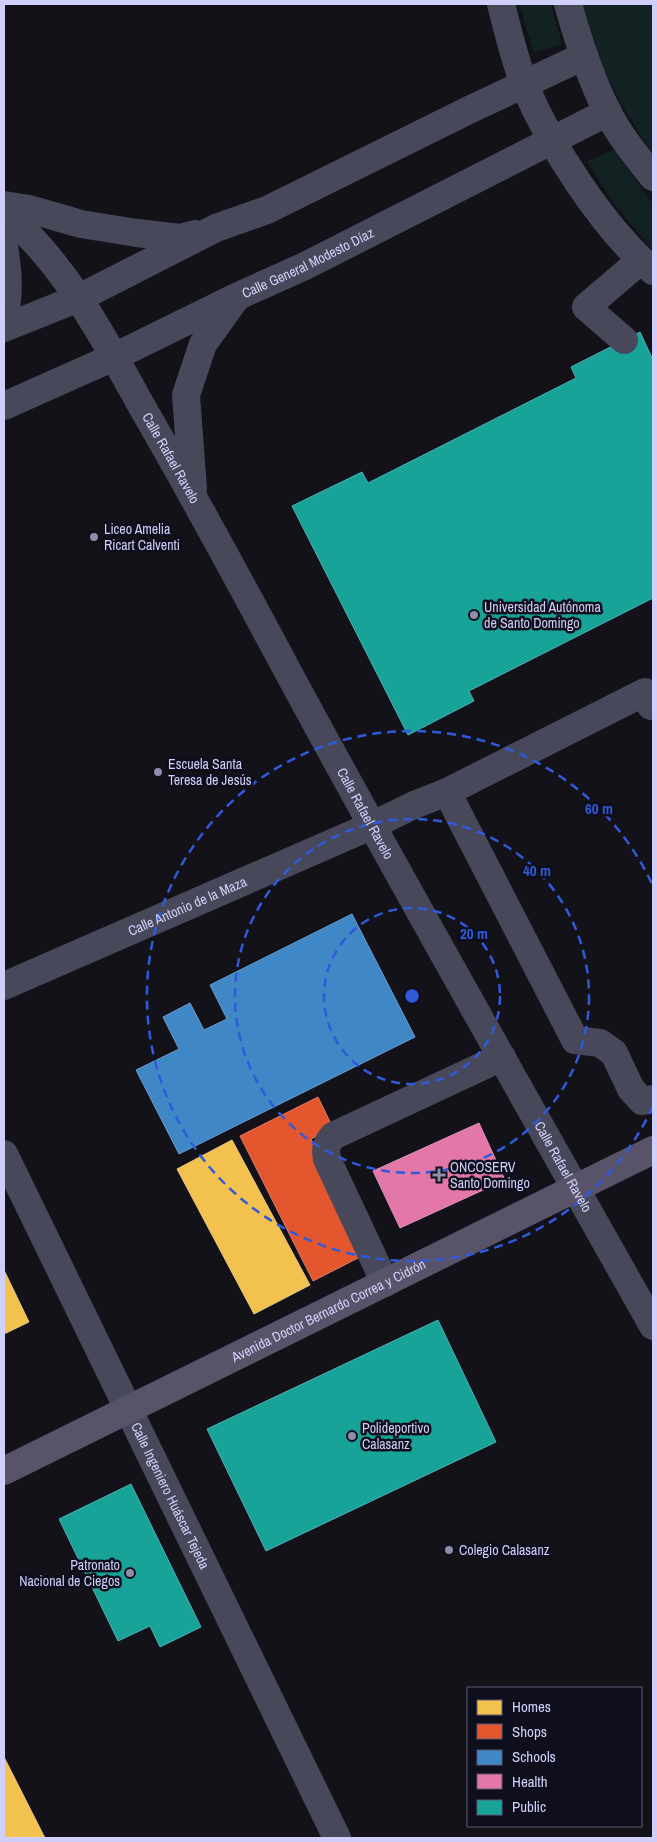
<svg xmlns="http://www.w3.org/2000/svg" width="657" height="1842" viewBox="0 0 657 1842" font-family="'Archivo Narrow',sans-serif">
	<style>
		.green { fill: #122222 }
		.homes { fill: #f2c14e; stroke: #e8c581 }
		.shops { fill: #e4572e; stroke: #de7b6b }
		.schools { fill: #3f88c5; stroke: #6a9dd5 }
		.health { fill: #e377a8; stroke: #dd91c0 }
		.public { fill: #17a398; stroke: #4eb0b5 }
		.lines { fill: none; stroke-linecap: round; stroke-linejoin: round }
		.minor { stroke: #474859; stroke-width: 28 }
		.major { stroke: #59536a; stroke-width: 28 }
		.ring { fill: none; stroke: #2f5bdb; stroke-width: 2.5; stroke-dasharray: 9 6 }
		.poi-dot { fill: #8e8daa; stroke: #0f0e1c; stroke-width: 2 }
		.labels { text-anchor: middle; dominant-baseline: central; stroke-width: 5; stroke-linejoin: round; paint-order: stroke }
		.street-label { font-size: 14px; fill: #d0cff9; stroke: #0f0e1c }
		.poi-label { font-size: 14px; fill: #d0cff9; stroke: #0f0e1c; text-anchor: start }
		.centre { fill: #2f5bdb; stroke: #0f0e1c; stroke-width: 2.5 }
		.ring-label { font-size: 15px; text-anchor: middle; font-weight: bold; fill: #2f5bdb; stroke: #0f0e1c; stroke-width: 5; stroke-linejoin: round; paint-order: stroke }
	</style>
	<rect width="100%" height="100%" fill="#121218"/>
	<!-- green -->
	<path class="green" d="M519,4H551L562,44L534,53Z
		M580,4H653V155L620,102L590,41Z
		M614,150L653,204V250L617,208L587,161Z"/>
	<!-- homes -->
	<path class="homes" d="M232,1140L310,1285L254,1314L177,1169Z
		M4,1270L29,1322L4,1334Z
		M4,1757L45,1838H4Z"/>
	<!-- shops -->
	<path class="shops" d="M318,1097L333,1128L311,1139L364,1243V1255L313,1281L240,1136Z"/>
	<!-- schools -->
	<path class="schools" d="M352,914L415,1037L179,1154L136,1070L179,1049L163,1017L190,1003L204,1030L227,1019L210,985Z"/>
	<!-- health -->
	<path class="health" d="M479,1123L505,1180L400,1228L373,1171Z"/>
	<!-- public -->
	<path class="public" d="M640,332L653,360V598L469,691L474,701L408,735L292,506L362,472L368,483L576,378L571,367Z
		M438,1320L496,1442L266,1551L207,1429Z
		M131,1484L201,1627L160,1647L150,1626L118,1641L59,1519Z"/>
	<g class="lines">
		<!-- minor -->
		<g class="minor">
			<path d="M501,4C508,31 514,58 524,84C551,148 602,226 653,271"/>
			<path d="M568,4C578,40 590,77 607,111C619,135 637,157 653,177"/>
			<path d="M4,205L29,209L81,224L137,233L180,238L195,234"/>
			<path id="s1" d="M4,212C67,265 105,341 145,412C194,497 240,582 286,668C405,889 530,1107 653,1326"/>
			<path d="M4,246C8,271 10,292 4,317"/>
			<path d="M4,328L79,298L216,228L267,210L471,109L584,56"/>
			<path d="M624,340L586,307L641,260"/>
			<path id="s2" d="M4,406L114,357L236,297L305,266L608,112"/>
			<path d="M193,489L186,395L203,344L236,298"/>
			<path d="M447,792L575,1040L600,1043L614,1053L631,1089L642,1101L653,1099"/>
			<path id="s3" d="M4,986L371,826L414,805L447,792L645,692L651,706L653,705"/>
			<path id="s4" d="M4,1154L337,1838"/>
			<path d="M385,1283L327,1159C325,1149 326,1144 333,1136L502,1057"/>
		</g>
		<!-- major -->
		<path class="major" id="s5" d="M4,1471L653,1150"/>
	</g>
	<!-- distance rings -->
	<g class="ring">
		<circle cx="412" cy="996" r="88"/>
		<circle cx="412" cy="996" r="177"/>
		<path d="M653 1106A265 265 0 1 1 653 886"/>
	</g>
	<!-- markers -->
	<g class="poi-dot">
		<circle cx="94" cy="537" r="5"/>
		<circle cx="474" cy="615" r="5"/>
		<circle cx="158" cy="772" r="5"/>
		<path d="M436.5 1167.5h5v5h5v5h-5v5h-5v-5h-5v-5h5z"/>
		<circle cx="352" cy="1436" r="5"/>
		<circle cx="449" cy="1550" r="5"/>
		<circle cx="130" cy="1573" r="5"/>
	</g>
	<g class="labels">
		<!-- street labels -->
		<g class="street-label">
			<text stroke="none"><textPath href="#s2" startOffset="336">Calle General Modesto Díaz</textPath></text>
			<text stroke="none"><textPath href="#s1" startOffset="299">Calle Rafael Ravelo</textPath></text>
			<text stroke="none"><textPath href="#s1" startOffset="704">Calle Rafael Ravelo</textPath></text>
			<text stroke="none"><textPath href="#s3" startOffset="200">Calle Antonio de la Maza</textPath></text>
			<text stroke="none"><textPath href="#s1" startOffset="1109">Calle Rafael Ravelo</textPath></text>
			<text stroke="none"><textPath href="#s5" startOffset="362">Avenida Doctor Bernardo Correa y Cidrón</textPath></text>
			<text stroke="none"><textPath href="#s4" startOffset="380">Calle Ingeniero Huáscar Tejeda</textPath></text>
		</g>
		<!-- poi labels -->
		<g class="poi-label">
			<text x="104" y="529">Liceo Amelia<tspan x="104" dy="16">Ricart Calventi</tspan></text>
			<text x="484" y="607">Universidad Autónoma<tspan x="484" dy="16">de Santo Domingo</tspan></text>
			<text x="168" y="764">Escuela Santa<tspan x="168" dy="16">Teresa de Jesús</tspan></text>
			<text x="450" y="1167">ONCOSERV<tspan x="450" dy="16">Santo Domingo</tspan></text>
			<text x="362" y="1428">Polideportivo<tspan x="362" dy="16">Calasanz</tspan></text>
			<text x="459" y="1550">Colegio Calasanz</text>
			<text x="120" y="1565" text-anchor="end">Patronato<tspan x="120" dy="16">Nacional de Ciegos</tspan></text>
		</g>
	</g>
	<circle cx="412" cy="996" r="8" class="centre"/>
	<g class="ring-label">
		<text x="599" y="814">60 m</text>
		<text x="537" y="876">40 m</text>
		<text x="474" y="939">20 m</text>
	</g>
	<!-- border -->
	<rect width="657" height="1842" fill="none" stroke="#d0cff9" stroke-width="10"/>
	<!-- legend -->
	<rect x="467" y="1687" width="175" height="140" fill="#0f0e1c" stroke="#5c5b74"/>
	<rect x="477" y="1700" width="25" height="15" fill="#f2c14e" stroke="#5c5b74"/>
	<text x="512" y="1712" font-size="15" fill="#d0cff9">Homes</text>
	<rect x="477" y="1724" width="25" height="15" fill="#e4572e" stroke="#5c5b74"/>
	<text x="512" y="1737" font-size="15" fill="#d0cff9">Shops</text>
	<rect x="477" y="1750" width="25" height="15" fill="#3f88c5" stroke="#5c5b74"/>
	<text x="512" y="1762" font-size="15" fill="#d0cff9">Schools</text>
	<rect x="477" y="1774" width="25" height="15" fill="#e377a8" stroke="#5c5b74"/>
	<text x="512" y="1787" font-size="15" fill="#d0cff9">Health</text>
	<rect x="477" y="1800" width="25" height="15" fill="#17a398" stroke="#5c5b74"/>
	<text x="512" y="1812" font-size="15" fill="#d0cff9">Public</text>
</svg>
